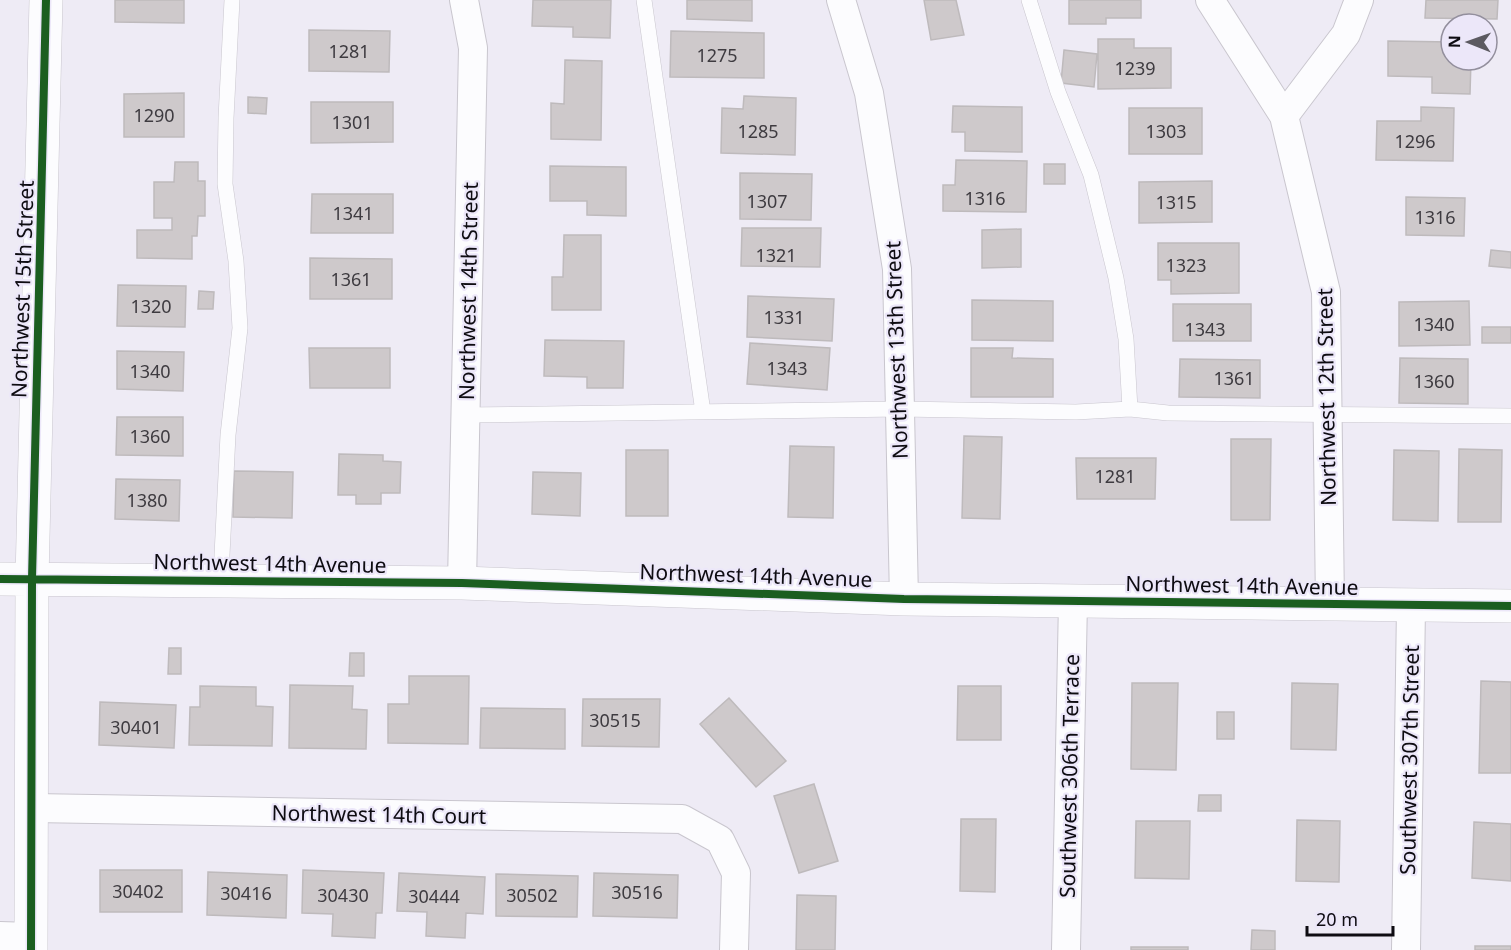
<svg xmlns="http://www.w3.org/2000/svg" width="1511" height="950" viewBox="0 0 1511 950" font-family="'Noto Sans',sans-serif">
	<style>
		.building { fill: #cec9cb; stroke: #bebabc; stroke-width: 1.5 }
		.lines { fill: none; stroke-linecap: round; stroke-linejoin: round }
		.service-casing { stroke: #c9c6ce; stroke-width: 16 }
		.minor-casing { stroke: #c9c6ce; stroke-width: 30 }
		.tertiary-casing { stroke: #c9c6ce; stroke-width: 34 }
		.service { stroke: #fcfcfe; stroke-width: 15 }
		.minor { stroke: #fcfcfe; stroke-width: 28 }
		.tertiary { stroke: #fcfcfe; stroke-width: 33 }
		.cycleway-casing { stroke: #ece7f9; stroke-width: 11 }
		.cycleway { stroke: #1b5e20; stroke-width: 8 }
		.labels { text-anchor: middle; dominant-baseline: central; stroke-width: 4.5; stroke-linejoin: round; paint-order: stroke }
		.number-label { font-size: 18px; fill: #3e3b40 }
		.street-label { font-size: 21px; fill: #0e0c12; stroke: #ece7f9 }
	</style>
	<rect width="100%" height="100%" fill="#eeebf5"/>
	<!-- building -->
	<path class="building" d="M115,0H184V23L115,22Z
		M533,0H611L610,38L573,37V27L532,26Z
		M687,0H752V21L687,19Z
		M924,0H956L964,35L931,40Z
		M1069,0H1141V18H1106V24H1069Z
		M1426,0H1498L1497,19L1425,18Z
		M309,30L390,31L389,72L309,71Z
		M671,31L764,33V78L670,77Z
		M1098,39H1134V48H1171V88L1098,89Z
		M1388,41L1451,42V60H1471L1470,94L1432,93V77L1388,76Z
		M1064,50L1097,54L1094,87L1061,83Z
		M565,60L602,61L601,140L551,139V103L564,104Z
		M184,93V137H124V94Z
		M744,96L796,98L795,155L721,153L722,108L743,109Z
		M248,97L267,98L266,114L248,113Z
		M311,102H393V142L311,143Z
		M953,106L1022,107V152L965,151V132H952Z
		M1421,107L1454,108L1453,161L1376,160L1377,121H1421Z
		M1129,108H1202V154H1129Z
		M956,160L1027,161L1026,212L943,211V185H955Z
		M175,162H198V181H205V216H198L197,236H192V259L137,258V230H172V218H154V182H174Z
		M1044,164H1065V184H1044Z
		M550,166L626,167V216L587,215V201H550Z
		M740,173L812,174L811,220L740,219Z
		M1212,181V222L1139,223V182Z
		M312,194H393V233H311Z
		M1406,197L1465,198L1464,236L1406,235Z
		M742,228H821L820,267L741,266Z
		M1021,229V267L982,268V230Z
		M564,235H601V310H552V277H563Z
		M1158,243H1239V293L1171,294V280H1158Z
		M1491,250L1511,252V268L1489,266Z
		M310,258L392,259V299H310Z
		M118,285L186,286L185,327L117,326Z
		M199,291L214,292L213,309H198Z
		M748,296L834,299L832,341L747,337Z
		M972,300L1053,301V341L972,340Z
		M1469,301L1470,345L1399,346V302Z
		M1173,304H1251V341H1173Z
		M1482,327H1511V343H1482Z
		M545,340L624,341L623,388H587V377L544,376Z
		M750,343L830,348L827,390L747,384Z
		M309,348H390V388H310Z
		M971,348H1013L1012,358L1053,359V397H971Z
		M117,351L184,352L183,391L117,389Z
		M1400,358L1468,359V404L1399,403Z
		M1180,359L1260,360V398L1179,397Z
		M117,417H183V456L116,455Z
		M964,436L1002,437L1000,519L962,518Z
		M1231,439H1271L1270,520H1231Z
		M790,446L834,447L833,518L788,517Z
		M1459,449L1502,450L1501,522H1458Z
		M626,450H668V516H626Z
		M1394,450L1439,451L1438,521L1393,520Z
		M339,454L383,455V461L401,462L400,493H381V504H356V495H338Z
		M1076,458H1156L1155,499H1077Z
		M234,471L293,472L292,518L233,517Z
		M533,472L581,473L580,516L532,514Z
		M116,479L180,480L179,521L115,519Z
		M169,648H181V674H168Z
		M350,653H364V676H349Z
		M409,676H469L468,744L388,743V704H409Z
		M1481,681L1511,682V773H1479Z
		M1132,683H1178L1176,770L1131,769Z
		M1292,683L1338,684L1336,750L1291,749Z
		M290,685L353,686L352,709L367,710L366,749L289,748Z
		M200,686L256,687V706L273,707L272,746L189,745L190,707H200Z
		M958,686H1001V740H957Z
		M729,698L786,761L756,787L700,724Z
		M583,699H660L659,747L582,746Z
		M100,702L176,705L174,748L99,745Z
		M481,708L565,709V749L480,748Z
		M1217,712H1234V739H1217Z
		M814,784L838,861L799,873L774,796Z
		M1199,795H1221V811H1198Z
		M961,819H996L995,892L960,891Z
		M1297,820L1340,821L1339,882L1296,881Z
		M1136,821H1190L1189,879L1135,878Z
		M1474,822L1511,824V881L1472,878Z
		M100,870H182V912H100Z
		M303,870L384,873L382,913H376L375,938L332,936L333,914L302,913Z
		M208,872L287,875L286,918L207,915Z
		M399,873L485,877L483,914L466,913L465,938L426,936L427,912L397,911Z
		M594,873L678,875L677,918L593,916Z
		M496,874L578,876L577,917L496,916Z
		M797,895L836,896L835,950H796Z
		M1252,930L1275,931V950H1251Z
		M1475,946H1511V950H1475Z
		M1131,947H1188V950H1131Z"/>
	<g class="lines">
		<!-- service casing -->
		<g class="service-casing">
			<path id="service" d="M644,0L703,412
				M1029,0L1058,92L1091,175L1116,278L1126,339L1130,409
				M465,415L900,409L1076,412L1130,409L1168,413L1511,416
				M222,581V555L228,435L240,328L236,261L225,184L226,118L232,0"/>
		</g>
		<!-- minor casing -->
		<g class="minor-casing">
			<path id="minor" d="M841,0L869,93L897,269L904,599
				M1210,0L1284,116L1326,292L1330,605
				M1284,116L1346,34L1359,0
				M462,583L473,48L464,0
				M33,808L682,819L720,840L736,873L734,950
				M0,936L31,937
				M1066,950L1073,601
				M1406,950L1411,606"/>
		</g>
		<!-- tertiary casing -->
		<g class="tertiary-casing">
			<path id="tertiary" d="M0,579L462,583L904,599L1511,606
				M31,950L32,579L46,0"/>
		</g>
		<!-- service -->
		<use href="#service" class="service"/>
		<!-- minor -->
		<use href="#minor" class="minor"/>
		<!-- tertiary -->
		<use href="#tertiary" class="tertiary"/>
		<!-- cycleway casing -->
		<g class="cycleway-casing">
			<path id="cycleway" d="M0,579L462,583L904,599L1511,606
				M31,950L32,579L46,0"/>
		</g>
		<!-- cycleway -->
		<use href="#cycleway" class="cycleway"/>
	</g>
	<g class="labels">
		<!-- number labels -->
		<g class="number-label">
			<text x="349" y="51">1281</text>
			<text x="717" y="55">1275</text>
			<text x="1135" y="68">1239</text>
			<text x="154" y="115">1290</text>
			<text x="352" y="122">1301</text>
			<text x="758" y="131">1285</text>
			<text x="1166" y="131">1303</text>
			<text x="1415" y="141">1296</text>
			<text x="985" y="198">1316</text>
			<text x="767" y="201">1307</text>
			<text x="1176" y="202">1315</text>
			<text x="353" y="213">1341</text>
			<text x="1435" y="217">1316</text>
			<text x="776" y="255">1321</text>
			<text x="1186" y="265">1323</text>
			<text x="351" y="279">1361</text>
			<text x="151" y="306">1320</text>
			<text x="784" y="317">1331</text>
			<text x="1434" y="324">1340</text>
			<text x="1205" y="329">1343</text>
			<text x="787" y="368">1343</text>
			<text x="150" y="371">1340</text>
			<text x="1234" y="378">1361</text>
			<text x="1434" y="381">1360</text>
			<text x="150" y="436">1360</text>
			<text x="1115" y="476">1281</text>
			<text x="147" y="500">1380</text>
			<text x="615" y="720">30515</text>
			<text x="136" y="727">30401</text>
			<text x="138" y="891">30402</text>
			<text x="637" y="892">30516</text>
			<text x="246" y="893">30416</text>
			<text x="343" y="895">30430</text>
			<text x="532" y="895">30502</text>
			<text x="434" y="896">30444</text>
		</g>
		<!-- street labels -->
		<g class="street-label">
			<text transform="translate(22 289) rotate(-88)">Northwest 15th Street</text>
			<text transform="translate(468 291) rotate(-89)">Northwest 14th Street</text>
			<text transform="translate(896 350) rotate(-92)">Northwest 13th Street</text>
			<text transform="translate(1326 397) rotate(-91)">Northwest 12th Street</text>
			<text transform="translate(270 563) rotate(1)">Northwest 14th Avenue</text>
			<text transform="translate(756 575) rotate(2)">Northwest 14th Avenue</text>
			<text transform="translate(1242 585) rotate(1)">Northwest 14th Avenue</text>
			<text transform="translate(1409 760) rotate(-89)">Southwest 307th Street</text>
			<text transform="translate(1069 776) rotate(-89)">Southwest 306th Terrace</text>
			<text transform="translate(379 814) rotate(1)">Northwest 14th Court</text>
		</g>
	</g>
	<!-- north arrow -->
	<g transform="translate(1469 42) rotate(271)"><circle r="28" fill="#ece7f9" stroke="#938f9d" stroke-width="1.5"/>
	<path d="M0-4.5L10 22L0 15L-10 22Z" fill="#5c5a61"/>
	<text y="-9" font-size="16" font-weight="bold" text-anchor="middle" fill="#0e0c12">N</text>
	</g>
	<!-- scale -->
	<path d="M1307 926v9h86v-9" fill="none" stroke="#0e0c12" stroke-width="3"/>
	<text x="1316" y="926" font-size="18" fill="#0e0c12" stroke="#ece7f9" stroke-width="4.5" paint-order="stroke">20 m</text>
</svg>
